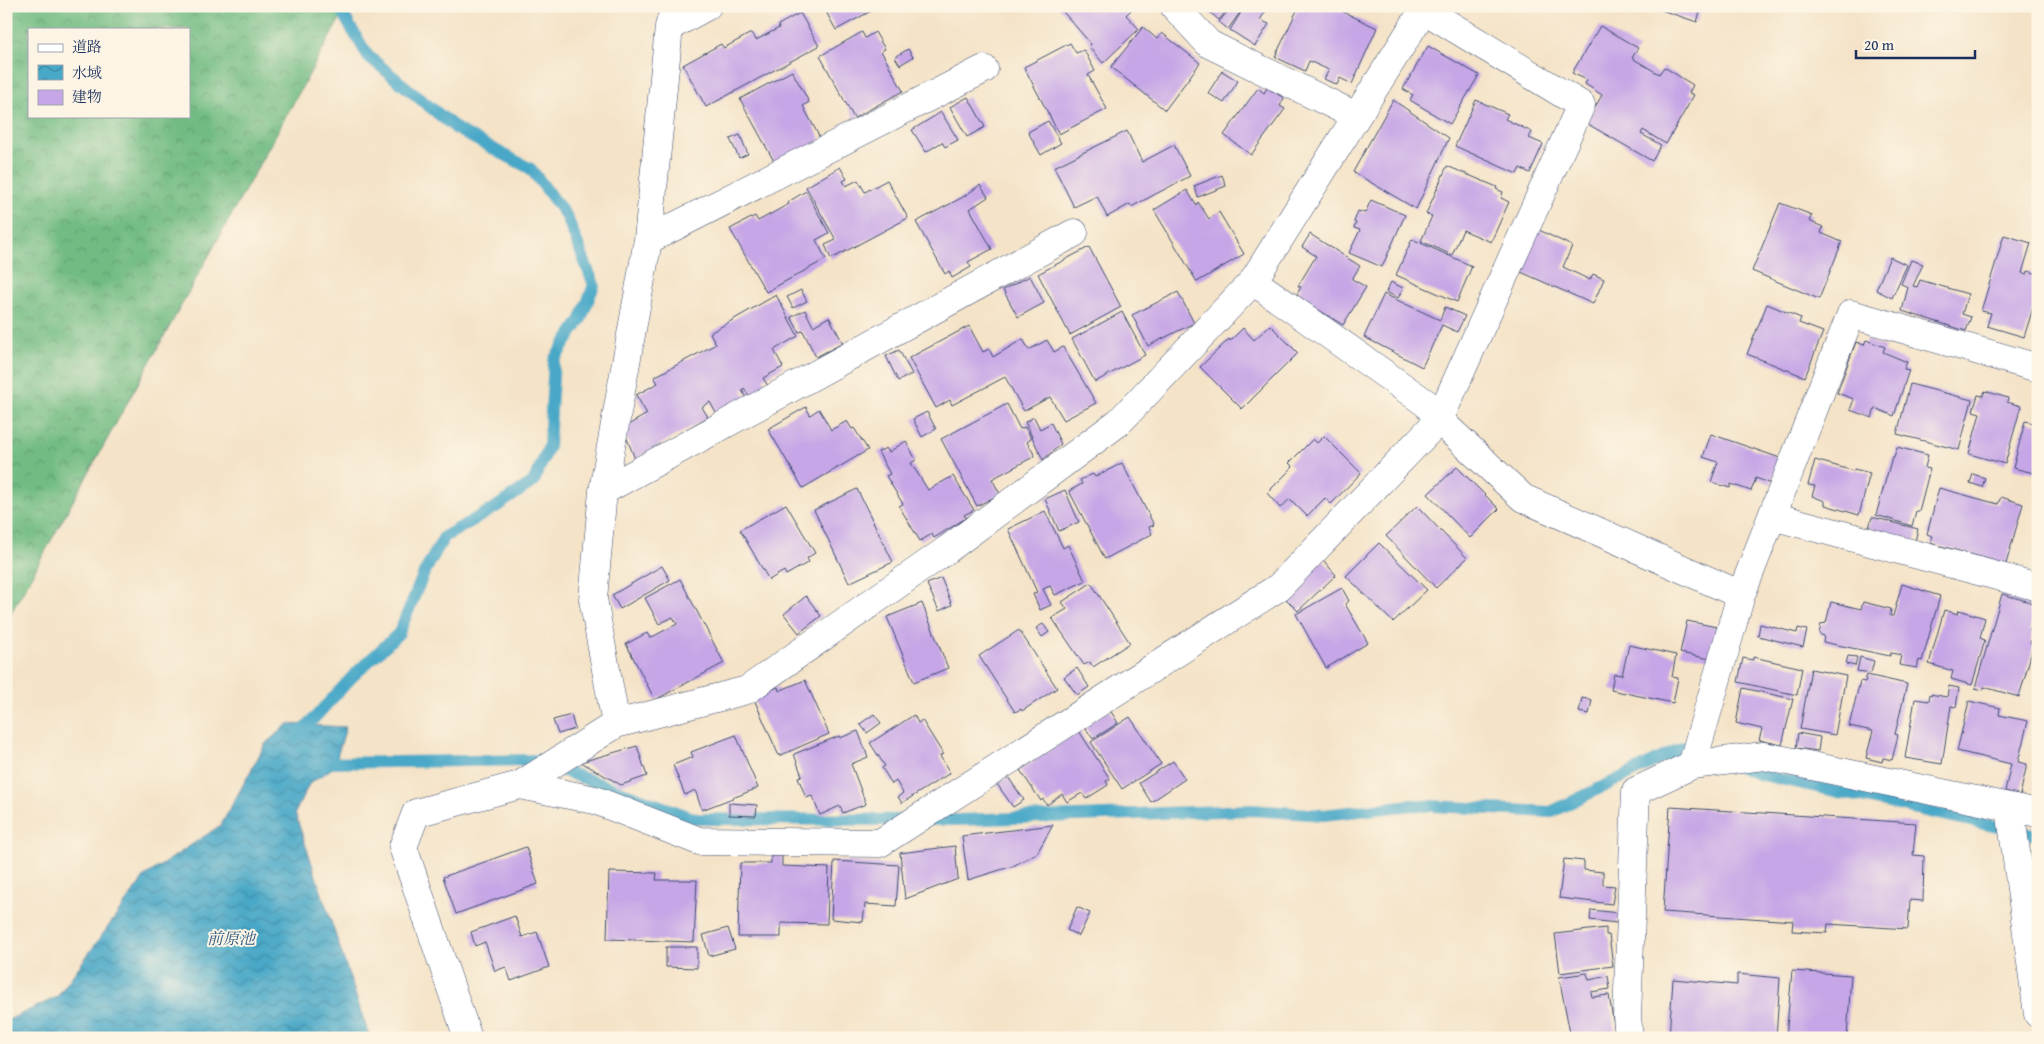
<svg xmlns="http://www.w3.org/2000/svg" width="2044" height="1044" viewBox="0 0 2044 1044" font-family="'Gentium Book Plus','Noto Serif JP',serif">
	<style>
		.forest { fill: url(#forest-crowns); stroke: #467670; fill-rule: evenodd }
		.water { fill: url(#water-waves); stroke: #326c92 }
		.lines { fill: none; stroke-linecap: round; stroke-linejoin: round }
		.stream { stroke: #48a8c7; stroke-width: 12 }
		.building { fill: #c6a6e6 }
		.minor-casing { stroke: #3c4a6e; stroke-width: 29 }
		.minor { stroke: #fff; stroke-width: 28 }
		.labels { text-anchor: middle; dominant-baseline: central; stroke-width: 4; stroke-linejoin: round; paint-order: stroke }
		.water-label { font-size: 16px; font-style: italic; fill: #2b5983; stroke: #fcf5e5 }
	</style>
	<defs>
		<pattern id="forest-crowns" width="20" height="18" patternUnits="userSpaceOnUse" patternTransform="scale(1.25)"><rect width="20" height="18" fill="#72bc83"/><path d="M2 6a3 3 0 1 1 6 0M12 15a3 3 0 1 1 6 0" fill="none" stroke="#5d996e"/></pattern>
		<pattern id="water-waves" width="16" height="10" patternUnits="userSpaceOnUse" patternTransform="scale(1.25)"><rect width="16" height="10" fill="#48a8c7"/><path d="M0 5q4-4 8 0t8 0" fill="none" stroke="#3b89a5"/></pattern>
	</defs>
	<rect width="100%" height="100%" fill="#fcf5e5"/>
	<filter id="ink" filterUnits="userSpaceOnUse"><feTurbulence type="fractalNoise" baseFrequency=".02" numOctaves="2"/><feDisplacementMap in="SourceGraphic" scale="10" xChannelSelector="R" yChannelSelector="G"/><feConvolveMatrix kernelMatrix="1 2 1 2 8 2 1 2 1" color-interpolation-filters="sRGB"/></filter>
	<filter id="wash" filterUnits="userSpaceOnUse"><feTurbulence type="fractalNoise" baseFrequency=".0096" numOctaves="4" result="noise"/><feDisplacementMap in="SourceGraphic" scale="20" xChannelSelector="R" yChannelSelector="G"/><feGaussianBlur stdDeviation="1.12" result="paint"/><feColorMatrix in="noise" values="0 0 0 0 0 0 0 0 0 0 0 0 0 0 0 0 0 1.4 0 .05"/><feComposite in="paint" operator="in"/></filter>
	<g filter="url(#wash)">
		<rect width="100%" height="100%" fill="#f4e3c7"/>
		<!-- forest -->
		<path class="forest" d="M6,6H347L6,622ZM29,29H189V116H29Z"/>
		<!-- water -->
		<path class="water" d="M288,724L346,727L334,767L309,784L295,813L370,1038H6V1021L57,997L145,876L221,825L266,743Z"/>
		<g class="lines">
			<!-- stream -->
			<path class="stream" d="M297,737L353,676L399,633L424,573L444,537L496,507L534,481L549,446L554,360L581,319L594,285L567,217L531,169L458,130L368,56L338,6
				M319,763L534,760L696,819L957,820L1251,810L1323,815L1412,805L1551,812L1684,747L1697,752
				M1737,766L1758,774L2038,836"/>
		</g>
		<g id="blocks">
			<!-- building -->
			<path class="building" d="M828,6H871L873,10L836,30L824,8Z
				M1058,6H1135L1126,15L1139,29L1103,63L1089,47L1091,44Z
				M1202,6H1230L1219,20Z
				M1232,6L1241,11L1228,29L1219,22Z
				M1245,6H1269L1260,20L1269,24L1255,46L1230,30Z
				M1299,6H1331L1377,28L1352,84L1340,78L1337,85L1324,79L1329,70L1309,61L1305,71L1275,57Z
				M1649,6H1702L1697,22Z
				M800,13L819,46L706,107L683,65L721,44L724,48L751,33L756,40L779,28L778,25Z
				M1600,26L1638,48L1632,58L1659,74L1664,67L1693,85L1689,93L1694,95L1666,144L1643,130L1641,134L1661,145L1652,161L1586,123L1602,95L1585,84L1587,80L1572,73Z
				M1143,27L1157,39L1162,33L1200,63L1165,110L1111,67Z
				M862,32L865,38L875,32L885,49L881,51L903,91L854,118L820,56Z
				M1070,43L1076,53L1084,50L1095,71L1088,75L1107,109L1059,134L1024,67Z
				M1428,46L1479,75L1450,124L1410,100L1413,95L1403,89Z
				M908,49L913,57L900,65L895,57Z
				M792,71L809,102L803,106L821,140L776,165L740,99Z
				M1222,71L1238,81L1224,103L1208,93Z
				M1258,88L1264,93L1267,88L1284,98L1280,106L1285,109L1251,155L1224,135Z
				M968,97L985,127L967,137L950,107Z
				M1393,100L1449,138L1416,209L1353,172Z
				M1476,100L1508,114L1505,119L1532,132L1529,138L1543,144L1530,173L1520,168L1517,174L1455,146Z
				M941,112L958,140L945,147L942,142L926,152L912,130Z
				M1048,121L1061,143L1041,155L1028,132Z
				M1127,131L1142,162L1174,145L1190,176L1131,207L1130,204L1107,217L1097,196L1074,207L1054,167Z
				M740,135L748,154L739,158L730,139Z
				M1447,166L1497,187L1496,189L1503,192L1501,198L1509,202L1491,242L1463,230L1452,255L1421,241L1432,216L1426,214Z
				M840,167L847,179L843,181L846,186L858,180L865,192L887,180L908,218L831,259L825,245L836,240L806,187Z
				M1222,175L1226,186L1198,197L1194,186Z
				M980,185L988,197L970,209L992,249L968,262L971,267L952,278L949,271L945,274L916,222L963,197Z
				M1187,190L1196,205L1198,202L1209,219L1219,212L1244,254L1197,282L1154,210Z
				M806,191L829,233L816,240L826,259L766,292L730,229L755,216L758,221L789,204L788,202Z
				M1371,200L1405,215L1382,267L1349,253L1360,230L1354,228L1356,223L1354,222L1358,211L1365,213Z
				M1780,203L1812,215L1809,221L1823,227L1821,233L1842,242L1819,299L1752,271Z
				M1539,230L1572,246L1563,267L1590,280L1593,274L1604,279L1593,304L1521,272Z
				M1310,234L1360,266L1352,279L1366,287L1343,325L1296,296L1301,287L1298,286L1316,256L1302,247Z
				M2004,235L2031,243L2022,273L2027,274L2028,271L2038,274V292L2024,337L1987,326L1991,313L1981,311Z
				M1412,239L1472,266L1457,302L1396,275Z
				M1089,247L1121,307L1070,335L1038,274Z
				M1890,257L1907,265L1892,298L1876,290Z
				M1911,260L1923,264L1913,286L1917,287L1920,280L1968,294L1962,314L1971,317L1966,331L1902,311L1908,287L1901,284Z
				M1030,276L1044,303L1018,317L1003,290Z
				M1391,282L1403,288L1398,298L1386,292Z
				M801,290L807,301L793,308L787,297Z
				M1178,292L1194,323L1148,346L1132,315Z
				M1384,294L1440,320L1445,307L1465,316L1457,332L1442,325L1422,367L1364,337Z
				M776,295L798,336L774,350L783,367L763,378L768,386L749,396L744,388L742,390L746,398L717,415L710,402L702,407L708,417L635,459L626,436L628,425L647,414L636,395L658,383L654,377L716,344L710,333Z
				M1767,304L1801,318L1799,323L1823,332L1805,377L1747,354Z
				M805,310L813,326L829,317L843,343L816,357L803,331L799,332L791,317Z
				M1122,312L1145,355L1095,382L1072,339Z
				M1270,325L1298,353L1242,409L1200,367L1229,339L1230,341L1243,328L1254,340Z
				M969,326L983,352L989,349L993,357L1023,339L1029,350L1047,340L1054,352L1063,347L1096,403L1064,420L1050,397L1024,411L1005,377L952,405L950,400L936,408L909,358Z
				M2038,330V343L2034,342Z
				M1866,340L1885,347L1883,352L1907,362L1904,369L1909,370L1894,416L1875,408L1872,418L1850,410L1854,399L1837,393L1856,342L1864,345Z
				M899,350L912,374L898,381L886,356Z
				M1910,384L1972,400L1959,450L1897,434Z
				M1985,391L2008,398L2007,402L2021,406L2005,464L1969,454L1980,413L1973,411L1978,395L1983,396Z
				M1007,404L1020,429L1025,427L1029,434L1031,439L1027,442L1035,456L992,479L1000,494L977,506L941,439Z
				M806,407L810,415L819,409L831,430L847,421L852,429L854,428L868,450L803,488L768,429Z
				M927,412L936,429L922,437L913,419Z
				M1034,417L1040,429L1051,423L1061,444L1043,460L1025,422Z
				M2025,421L2038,424V474L2013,468Z
				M1711,434L1780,458L1771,484L1756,478L1751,491L1731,484L1730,488L1711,482L1718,462L1703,457Z
				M1324,436L1361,473L1331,504L1325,498L1307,516L1290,499L1280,508L1267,493L1293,467L1289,463L1313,439L1317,443Z
				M906,441L916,460L911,463L928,490L953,476L974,510L964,515L966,518L934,538L932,534L920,541L899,506L903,504L886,476L890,474L878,452L886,448L889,452Z
				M1897,447L1928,455L1925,468L1930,469L1919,511H1916L1912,526L1876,515L1892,457H1894Z
				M1815,460L1854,471V469L1870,473L1859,515L1825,505V501L1812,496L1815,486L1808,485Z
				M1122,463L1154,525L1149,527L1152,534L1105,559L1069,491L1082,484L1080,480L1093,474L1095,477Z
				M1457,467L1499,509L1470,538L1428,494Z
				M1973,474L1985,478L1982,487L1970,483Z
				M1939,488L1998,504L2001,497L2023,504L2006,564L1930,543L1932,536L1927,534Z
				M857,489L893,562L849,583L814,510Z
				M1065,490L1079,522L1059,531L1045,499Z
				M786,504L815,553L807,558L809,562L786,575L784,571L769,580L740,530Z
				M1417,506L1467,558L1436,588L1386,536Z
				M1045,511L1063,548L1068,545L1085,581L1055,595L1050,586L1043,589L1051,605L1040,610L1033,594L1037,592L1008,529Z
				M1872,517L1918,529L1915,541L1869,528Z
				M1379,543L1427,590L1393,622L1346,576Z
				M1323,560L1336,575L1298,611L1284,597Z
				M662,566L670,580L620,609L612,595Z
				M941,578L952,605L939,611L927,584Z
				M680,579L724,663L655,700L626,644L647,633L650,638L677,624L673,617L659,624L645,598Z
				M1091,583L1130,643L1093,667L1090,662L1084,665L1052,618L1067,609L1062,602Z
				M1902,584L1940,596L1922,661L1919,660L1917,668L1899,665L1901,655L1891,653L1890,656L1823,642L1824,636L1819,634L1821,624L1826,623L1831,602L1861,609L1863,602L1891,609L1890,616H1893Z
				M1342,588L1349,601L1345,604L1368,643L1326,668L1296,614Z
				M2002,594L2037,604L2030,630L2034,631L2030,643L2034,644L2019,697L1984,687L1983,690L1975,688Z
				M806,596L821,616L799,633L784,614Z
				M922,603L948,668L914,682L887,617Z
				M1944,610L1958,614L1959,610L1985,618L1980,638L1985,640L1972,685L1951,679L1953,671L1929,664Z
				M1687,621L1717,627L1710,659L1680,653Z
				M1043,624L1049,632L1042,637L1036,628Z
				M1760,624L1797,633L1798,628L1807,630L1803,647L1758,636Z
				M1019,630L1057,688L1022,711L1021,709L1015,712L979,656Z
				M1629,645L1676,655L1672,677L1678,678L1673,703L1611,690L1614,674L1622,675Z
				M1848,656L1857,657L1855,666L1846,664Z
				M1753,657L1802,668L1797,695L1738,682L1743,658L1753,660Z
				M1860,657L1874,661L1871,673L1857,671Z
				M1077,668L1089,687L1077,695L1064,677Z
				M1811,669L1846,676L1835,735L1800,729Z
				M1867,675L1907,684L1895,734L1898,735L1892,760L1883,758L1882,762L1866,758L1873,731L1849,726L1860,681L1865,682Z
				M805,680L829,734L779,756L753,697L778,687L779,691Z
				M1949,686L1959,688L1956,707L1951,706L1942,764L1905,758L1915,699L1929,701L1930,694L1947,697Z
				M1743,688L1793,699L1782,745L1759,740L1762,729L1736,723Z
				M1582,698L1592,700L1589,714L1579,712Z
				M1969,701L2000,708L1999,715L2028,721L2018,762L2027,764L2020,795L2005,791L2011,764L1957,751Z
				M1110,710L1118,723L1093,739L1084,726Z
				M874,714L881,723L867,733L860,724Z
				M571,715L575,729L558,734L553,720Z
				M914,715L918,723L922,720L943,754L940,756L950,773L902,803L898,797L903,793L896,781L892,784L882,768L885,766L870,743Z
				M1130,717L1161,764L1122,789L1091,742Z
				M858,731L868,757L851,764L866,804L843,813L840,806L820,815L812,796L806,798L798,777L802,776L794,754L839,736L840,738Z
				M1079,731L1110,779L1106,781L1108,785L1086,799L1082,793L1067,802L1062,794L1047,805L1043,799L1041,801L1020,770Z
				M1798,733L1820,737L1818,751L1796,748Z
				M736,735L758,788L702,810L695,790L685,795L673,765L693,757L691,752Z
				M637,746L647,776L621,785L581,762Z
				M1173,761L1185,779L1151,802L1139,783Z
				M2037,773H2038V789L2033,788Z
				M1008,777L1024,800L1013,807L997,784Z
				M729,803L757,805L756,816L729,815Z
				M1670,807L1916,823L1913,855L1924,856L1923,901L1910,900L1908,929L1828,924L1827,933L1792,931L1793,921L1663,912Z
				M1053,825L1037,853L1013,866L968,880L962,836Z
				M955,846L958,879L905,899L900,853Z
				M526,847L538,884L456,914L443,877Z
				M771,856H782V866L829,868L827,924L781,923V937H738L740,863H771Z
				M1564,859L1584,861V870L1603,872V885L1615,886L1612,904L1559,898Z
				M834,861L899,865L896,906L865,904L863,922L831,919Z
				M609,872L657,873L656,880H697L694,942L607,939Z
				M1077,907L1090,913L1079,936L1067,930Z
				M1591,910L1619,913L1617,923L1590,920Z
				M515,916L522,937L537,932L549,967L511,981L506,967L495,971L485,942L475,946L471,932Z
				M728,928L735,949L709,956L703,935Z
				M1606,928V935H1609L1613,966L1560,973L1555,934Z
				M666,947H697V968L666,967Z
				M1792,971L1851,975L1847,1038H1786Z
				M1587,973L1589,980L1608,976L1610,989L1591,992L1592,997L1609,995L1616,1038H1571L1559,977Z
				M1737,974L1780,978L1776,1038H1669L1673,979L1737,985Z"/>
		</g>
	</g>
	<g filter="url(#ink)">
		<use href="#blocks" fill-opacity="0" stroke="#3c4a6e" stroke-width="1"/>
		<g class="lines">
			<!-- minor casing -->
			<g class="minor-casing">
				<path id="minor" d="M1174,6L1209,44L1356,116
					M669,27L707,6
					M648,240L984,69
					M1253,281L1427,404L1439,420L1523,498L1741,595
					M603,491L1074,233
					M1772,516L2038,587
					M616,724L593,599L603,491L648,240L669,27L675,6
					M1692,765L1741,595L1851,314L2038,368
					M520,785L595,800L699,841L880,843L1279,587L1439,420L1581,105L1423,9
					M2010,808L2038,1014
					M468,1038L403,847L416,813L520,785L616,724L747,690L948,549L1119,422L1253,281L1426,6
					M1629,1038L1627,1016L1636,791L1692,765L1764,756L2038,813"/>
			</g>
			<!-- minor -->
			<use href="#minor" class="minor"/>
		</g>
	</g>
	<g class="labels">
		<!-- water labels -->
		<g class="water-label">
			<text x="231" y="938">前原池</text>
		</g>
	</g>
	<!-- margin -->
	<rect width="2044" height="1044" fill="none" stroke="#fcf5e5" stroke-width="25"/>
	<!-- legend -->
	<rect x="28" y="28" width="162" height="90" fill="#fcf5e5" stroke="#a2a6af"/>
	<rect x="38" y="44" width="25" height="8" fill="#ffffff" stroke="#a2a6af"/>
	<text x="72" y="52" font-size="15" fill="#1b2f5e">道路</text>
	<rect x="38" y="65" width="25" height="15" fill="url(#water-waves)" stroke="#a2a6af"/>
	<text x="72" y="78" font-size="15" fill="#1b2f5e">水域</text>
	<rect x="38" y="90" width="25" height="15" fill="#c6a6e6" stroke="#a2a6af"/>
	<text x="72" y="102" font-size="15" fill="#1b2f5e">建物</text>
	<!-- scale -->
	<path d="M1856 50v8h119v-8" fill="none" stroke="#1b2f5e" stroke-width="2.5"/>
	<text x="1864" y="50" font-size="15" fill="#1b2f5e" stroke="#fcf5e5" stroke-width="4" paint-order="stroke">20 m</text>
</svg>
